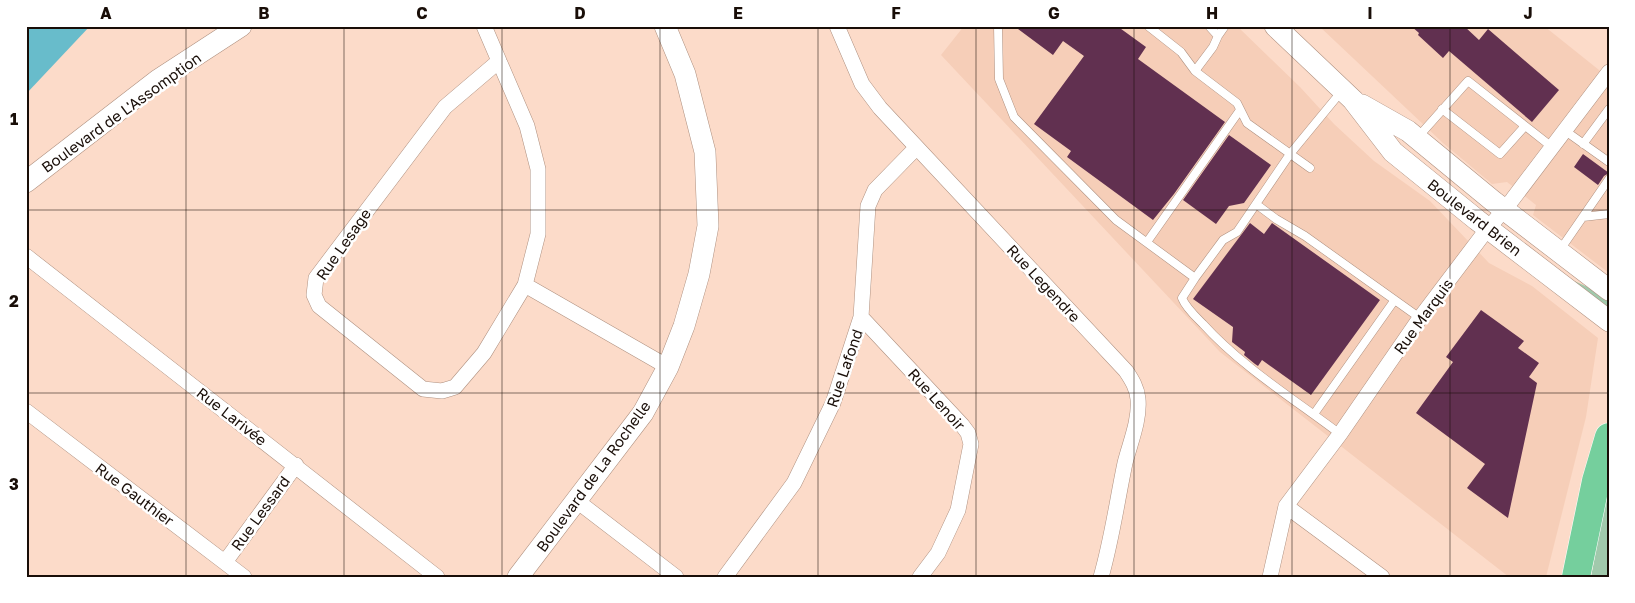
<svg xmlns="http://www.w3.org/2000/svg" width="1635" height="603" viewBox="0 0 1635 603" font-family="'Golos Text',sans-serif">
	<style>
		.built { fill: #f6ceb8 }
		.green { fill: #a1c9ac }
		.water { fill: #68bccb }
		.building { fill: #613050 }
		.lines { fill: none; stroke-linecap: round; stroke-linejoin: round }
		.lane-casing { stroke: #af9180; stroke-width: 9 }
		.street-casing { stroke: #af9180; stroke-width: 16 }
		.secondary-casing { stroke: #af9180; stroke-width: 22 }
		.highway-casing { stroke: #fff; stroke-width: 29 }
		.lane { stroke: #fff; stroke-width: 8 }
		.street { stroke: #fff; stroke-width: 15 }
		.secondary { stroke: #fff; stroke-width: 21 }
		.highway { stroke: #75cf9d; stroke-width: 28 }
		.grid { fill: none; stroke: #190e08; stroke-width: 1; stroke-opacity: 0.55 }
		.labels { text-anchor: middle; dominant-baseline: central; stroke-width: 5; stroke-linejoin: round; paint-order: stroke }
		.street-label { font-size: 15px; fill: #190e08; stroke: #fff }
		.neatline { fill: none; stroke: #190e08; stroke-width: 2 }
		.grid-label { font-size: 16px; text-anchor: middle; font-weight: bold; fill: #190e08 }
	</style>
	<rect width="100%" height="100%" fill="#fcdbc9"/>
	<!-- built -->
	<path class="built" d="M964,26H1237L1300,87L1334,124L1374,161L1430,201L1489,263L1532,286L1598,338L1586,417L1546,577H1509L1220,352L941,55Z
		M1319,26H1544L1609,78V273L1533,215L1536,205L1507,182L1492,184L1443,143Z"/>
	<!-- green -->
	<path class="green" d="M1570,279L1594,290L1609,301V312Z
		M1609,488V577H1591L1605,500Z"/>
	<!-- water -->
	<path class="water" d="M26,26H90L26,94Z"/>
	<!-- building -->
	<path class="building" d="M1014,26H1117L1146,47L1138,59L1225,122L1174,194L1153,220L1067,157L1071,151L1034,124L1084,56L1063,41L1053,55Z
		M1411,26H1464L1479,40L1488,29L1559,90L1532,122L1449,51L1443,58L1418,35L1419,33Z
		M1229,135L1271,165L1244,203L1229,206L1216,224L1183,200Z
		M1583,154L1609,173L1604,176L1598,185L1574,167Z
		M1250,223L1264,234L1272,223L1380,300L1311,395L1262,360L1258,366L1255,364L1244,355L1245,352L1232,342L1233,327L1193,299Z
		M1481,310L1524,341L1518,348L1539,363L1529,377L1537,383L1508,518L1467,488L1485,464L1416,413L1453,362L1446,357Z"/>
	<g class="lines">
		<!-- lane casing -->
		<g class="lane-casing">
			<path id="lane" d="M998,26L999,79L1014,117L1116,220L1195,278L1223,240L1237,232L1290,154L1341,92
				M1148,26L1181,52L1195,71L1237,103L1247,123L1310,168
				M1209,26L1218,36
				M1195,71L1213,47L1218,36L1225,26
				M1442,109L1500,154L1525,126
				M1564,130L1609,162
				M1418,137L1468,81L1552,147
				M1583,144L1609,109
				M1256,204L1276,219L1305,236L1420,318
				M1583,217L1609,214
				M1147,242L1240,110
				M1560,250L1609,179
				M1195,278L1182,298C1186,308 1195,316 1203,324C1242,367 1294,399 1340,434
				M1314,414L1394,301"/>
		</g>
		<!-- street casing -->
		<g class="street-casing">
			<path id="street" d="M484,26L527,126L538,169V234L525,285L484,353L455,387L442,391L423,389L319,306L314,295L316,278L445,107L499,61
				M837,26L862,84L880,108L1126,371C1132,380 1137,388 1138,399C1140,420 1130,443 1125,463C1117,501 1112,539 1101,577
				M26,256L437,577
				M525,285L668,367
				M861,317L962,425L968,433L971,444L958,510L938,553L920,577
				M26,411L244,577
				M577,501L676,577
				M1286,506L1382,577
				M225,562L296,465
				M725,577L794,483L833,403L861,317L868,206L875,190L916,148
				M1270,577L1286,506L1340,434L1420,318L1482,236L1512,200L1609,72"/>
		</g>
		<!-- secondary casing -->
		<g class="secondary-casing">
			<path id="secondary" d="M1275,26L1353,100L1393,152L1477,220L1609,321
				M1362,105L1408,131L1493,201L1609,290
				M26,182L158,80L241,26
				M518,577L643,413L668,367L684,326L699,274L708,226L705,152L685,74L665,26"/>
		</g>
		<!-- highway casing -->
		<g class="highway-casing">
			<path id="highway" d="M1576,577L1596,481L1609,437"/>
		</g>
		<!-- lane -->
		<use href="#lane" class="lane"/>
		<!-- street -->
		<use href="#street" class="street"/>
		<!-- secondary -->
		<use href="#secondary" class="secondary"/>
		<!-- highway -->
		<use href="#highway" class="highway"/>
	</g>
	<!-- grid -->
	<path class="grid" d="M186,26V577M344,26V577M502,26V577M660,26V577M818,26V577M976,26V577M1134,26V577M1292,26V577M1450,26V577M26,210H1609M26,393H1609"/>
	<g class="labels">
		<!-- street labels -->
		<g class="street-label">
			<text transform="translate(121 112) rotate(-36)">Boulevard de L'Assomption</text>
			<text transform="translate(1475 217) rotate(38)">Boulevard Brien</text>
			<text transform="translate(343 244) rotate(-55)">Rue Lesage</text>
			<text transform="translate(1044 283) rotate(47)">Rue Legendre</text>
			<text transform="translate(1423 316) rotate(-54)">Rue Marquis</text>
			<text transform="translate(844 368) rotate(-71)">Rue Lafond</text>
			<text transform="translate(937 399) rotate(48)">Rue Lenoir</text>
			<text transform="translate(232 416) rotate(38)">Rue Larivée</text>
			<text transform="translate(593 476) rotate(-54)">Boulevard de La Rochelle</text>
			<text transform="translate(135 494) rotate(37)">Rue Gauthier</text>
			<text transform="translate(260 513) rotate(-54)">Rue Lessard</text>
		</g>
	</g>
	<!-- border -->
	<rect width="1635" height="603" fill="none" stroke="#ffffff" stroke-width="55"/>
	<rect x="28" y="28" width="1580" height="548" class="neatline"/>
	<g class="grid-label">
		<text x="106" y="19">A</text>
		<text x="264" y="19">B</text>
		<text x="422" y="19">C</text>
		<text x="580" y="19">D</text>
		<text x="738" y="19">E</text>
		<text x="896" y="19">F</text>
		<text x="1054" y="19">G</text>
		<text x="1212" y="19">H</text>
		<text x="1370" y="19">I</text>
		<text x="1528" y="19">J</text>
		<text x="14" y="125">1</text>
		<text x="14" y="307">2</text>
		<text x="14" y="490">3</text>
	</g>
</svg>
